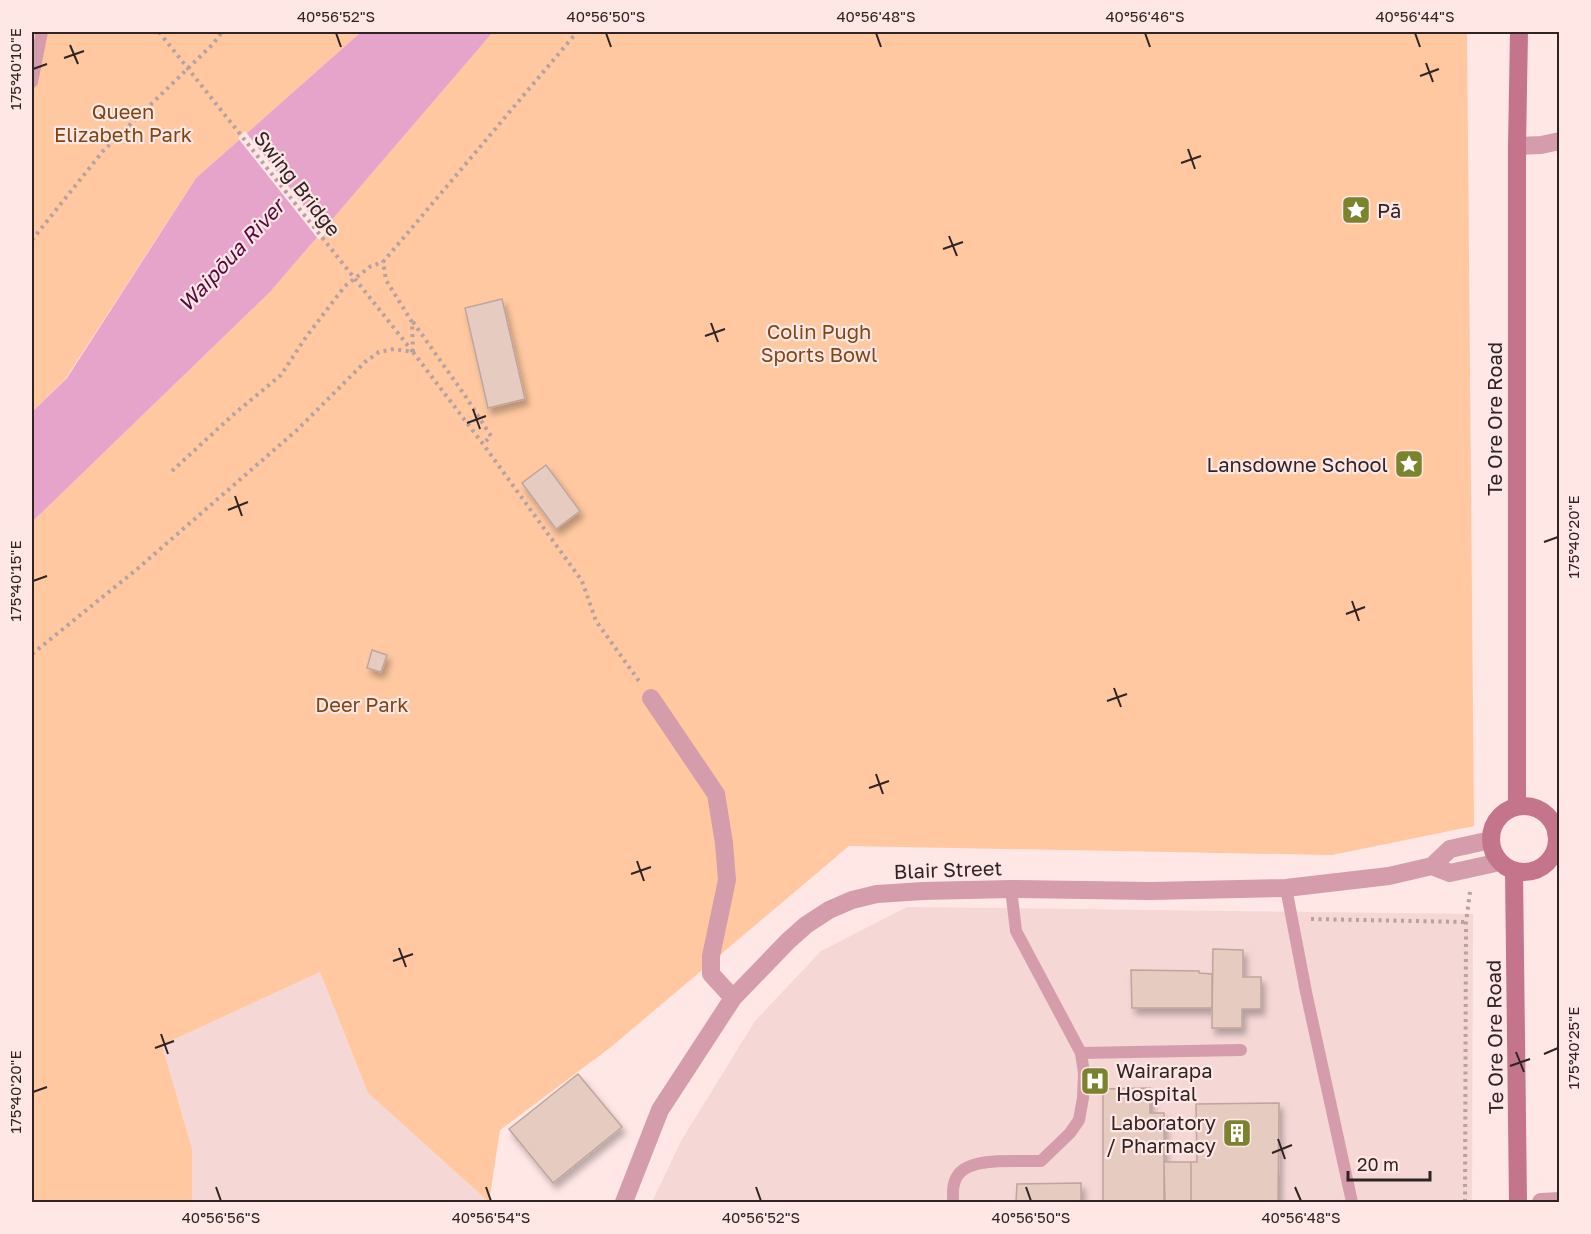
<svg xmlns="http://www.w3.org/2000/svg" width="1591" height="1234" viewBox="0 0 1591 1234" font-family="'Golos Text',sans-serif">
	<style>
		.built { fill: #f5d7d6 }
		.green { fill: #ffc8a0 }
		.water { fill: #e7a4cb }
		.pier { fill: #ffe7e6 }
		.building { fill: #e6cbc1; stroke: #bfa59c; stroke-width: 1.5; filter: url(#shadow) }
		.lines { fill: none; stroke-linecap: round; stroke-linejoin: round }
		.path { stroke: #b5a2a1; stroke-width: 4; stroke-dasharray: 3 4.5; stroke-linecap: butt }
		.service { stroke: #d59dab; stroke-width: 12 }
		.minor { stroke: #d59dab; stroke-width: 18 }
		.tertiary { stroke: #d59dab; stroke-width: 18 }
		.secondary { stroke: #c5758b; stroke-width: 18 }
		.path-bridge { stroke: #b5a2a1; stroke-width: 4; stroke-dasharray: 3 4.5; stroke-linecap: butt }
		.ticks { fill: none; stroke: #2f2423; stroke-width: 2 }
		.labels { text-anchor: middle; dominant-baseline: central; stroke-width: 4.5; stroke-linejoin: round; paint-order: stroke }
		.park-label { font-size: 20px; fill: #7e4612; stroke: #ffe7e6 }
		.street-label { font-size: 20px; fill: #2f2423; stroke: #ffe7e6 }
		.poi-label { font-size: 20px; fill: #2f2423; stroke: #ffe7e6; text-anchor: start }
		.water-label { font-size: 21px; font-style: italic; fill: #570840; stroke: #ffe7e6 }
		.neatline { fill: none; stroke: #2f2423; stroke-width: 2 }
		.ticks-label { font-size: 15px; text-anchor: middle; fill: #2f2423 }
	</style>
	<defs>
		<filter id="shadow"><feDropShadow dx="3.5" dy="6" stdDeviation="3" flood-color="#0004"/></filter>
	</defs>
	<rect width="100%" height="100%" fill="#ffe7e6"/>
	<!-- built -->
	<path class="built" d="M907,907L1473,914L1472,1202H652L681,1141L755,1021L821,951Z
		M320,972L368,1093L489,1202H192V1149L162,1045Z"/>
	<!-- green -->
	<path class="green" d="M32,32H361L196,178L66,378L32,412Z
		M493,32H1467L1474,826L1332,855L849,846L611,1047L500,1130L489,1202L368,1093L320,972L162,1045L192,1149V1202H32V522L270,292Z"/>
	<!-- water -->
	<path class="water" d="M361,32H493L270,292L32,522V412L67,378L196,178Z"/>
	<!-- pier -->
	<path class="pier" d="M245,131L325,233L319,240L238,138Z"/>
	<!-- building -->
	<path class="building" d="M502,299L525,399L488,408L465,308Z
		M546,465L580,511L556,529L522,483Z
		M372,650L387,655L381,672L367,668Z
		M1213,949L1243,950V977H1261V1009H1242V1028H1212Z
		M1131,970L1199,971V973L1212,974V1008H1132Z
		M578,1074L622,1127L553,1183L509,1129Z
		M1150,1088V1113H1164V1202H1103V1089Z
		M1279,1103L1278,1202H1191V1162H1197L1196,1104Z
		M1164,1162H1191V1202H1165Z
		M1081,1183V1202H1016L1017,1184Z"/>
	<g class="lines">
		<!-- path -->
		<path class="path" d="M158,32H159
			M32,240L103,151L213,44L222,32
			M413,322L464,394L491,436L483,444
			M413,352L412,322L386,280L383,262L577,32
			M172,471L234,414L281,375L306,337L345,286L371,266L383,262
			M32,654L136,570L297,430L365,362L379,352L394,349L413,352L483,444L582,581L596,621L639,681
			M1311,919L1466,922
			M1465,1202L1466,922L1470,892"/>
		<!-- service -->
		<path class="service" d="M32,82L42,32
			M1286,888L1306,992L1352,1202
			M1081,1053L1241,1050
			M953,1202C953,1193 952,1183 958,1175C971,1156 1020,1162 1041,1161L1070,1133L1079,1120L1083,1098L1084,1073L1081,1053L1016,931L1011,889"/>
		<!-- minor -->
		<path class="minor" d="M1517,146L1541,145L1560,141
			M651,698L716,794L724,843L727,880L711,956V974L733,998
			M1432,866L1450,873L1500,862
			M624,1202L660,1110L733,998L788,941L806,925L829,910L852,900L877,894L923,891L1011,889L1151,891L1286,888L1389,876L1432,866L1450,849L1491,840
			M1541,1202L1560,1201"/>
		<!-- tertiary -->
		<path class="tertiary" d="M1556,833L1560,832"/>
		<!-- secondary -->
		<path class="secondary" d="M1491 839a33 33 0 1 1 66 0a33 33 0 1 1-66 0Z
			M1517,807V146L1519,32
			M1514,871L1518,1202"/>
		<!-- path-bridge -->
		<path class="path-bridge" d="M159,32L413,352"/>
	</g>
	<!-- ticks -->
	<path class="ticks" d="M336,33L341,47M606,33L611,47M876,33L881,47M1145,33L1150,47M1415,33L1420,47M70,45L78,64M64,58L84,51M1426,63L1433,82M33,69L47,64M1420,76L1439,69M1188,149L1195,169M1181,163L1201,156M949,236L957,256M943,249L963,242M711,323L718,342M705,336L725,329M473,409L480,429M467,423L486,416M235,496L242,516M228,510L248,502M1544,542L1558,537M33,581L47,576M1352,601L1359,621M1346,614L1365,607M1114,688L1121,707M1107,701L1127,694M876,774L883,794M869,788L889,781M637,861L644,881M631,874L651,867M399,948L406,967M393,961L413,954M161,1034L168,1054M155,1048L174,1041M1516,1052L1524,1072M1544,1054L1558,1048M1510,1066L1530,1059M33,1092L47,1087M1278,1139L1285,1159M1272,1153L1292,1145M216,1187L221,1201M486,1187L491,1201M756,1187L761,1201M1026,1187L1031,1201M1295,1187L1301,1201"/>
	<!-- icons -->
	<defs>
		<g id="sight-square" transform="scale(1.5)"><rect x="-9" y="-9" width="18" height="18" rx="4" fill="#7c832f" stroke="#ffe7e6"/><path d="M0-6L1.8-2.2L6-1.7L2.9 1.2L3.7 5.4L0 3.3L-3.7 5.4L-2.9 1.2L-6-1.7L-1.8-2.2Z" fill="#fff"/></g>
		<g id="hospital-square" transform="scale(1.5)"><rect x="-9" y="-9" width="18" height="18" rx="4" fill="#7c832f" stroke="#ffe7e6"/><path d="M-5-5h3v3.5h4V-5h3V5h-3V1.5h-4V5h-3Z" fill="#fff"/></g>
		<g id="building-square" transform="scale(1.5)"><rect x="-9" y="-9" width="18" height="18" rx="4" fill="#7c832f" stroke="#ffe7e6"/><path d="M-4-6H4V6H1V3H-1V6H-4ZM-2.5-4.3h1.7v1.8h-1.7ZM.8-4.3h1.7v1.8H.8ZM-2.5-1h1.7V.8h-1.7ZM.8-1h1.7V.8H.8Z" fill="#fff"/></g>
	</defs>
	<g fill-rule="evenodd">
		<use href="#sight-square" x="1356" y="210"/>
		<use href="#sight-square" x="1409" y="464"/>
		<use href="#hospital-square" x="1095" y="1081"/>
		<use href="#building-square" x="1237" y="1133"/>
	</g>
	<g class="labels">
		<!-- park labels -->
		<g class="park-label">
			<text x="123" y="111">Queen<tspan x="123" dy="23">Elizabeth Park</tspan></text>
			<text x="819" y="331">Colin Pugh<tspan x="819" dy="23">Sports Bowl</tspan></text>
			<text x="362" y="704">Deer Park</text>
		</g>
		<!-- street labels -->
		<g class="street-label">
			<text transform="translate(298 183) rotate(52)">Swing Bridge</text>
			<text transform="translate(1494 419) rotate(-90)">Te Ore Ore Road</text>
			<text transform="translate(948 869) rotate(-2)">Blair Street</text>
			<text transform="translate(1494 1037) rotate(-91)">Te Ore Ore Road</text>
		</g>
		<!-- poi labels -->
		<g class="poi-label">
			<text x="1377" y="210">Pā</text>
			<text x="1388" y="464" text-anchor="end">Lansdowne School</text>
			<text x="1116" y="1070">Wairarapa<tspan x="1116" dy="23">Hospital</tspan></text>
			<text x="1216" y="1122" text-anchor="end">Laboratory<tspan x="1216" dy="23">/ Pharmacy</tspan></text>
		</g>
		<!-- water labels -->
		<g class="water-label">
			<text transform="translate(231 255) rotate(-47)">Waipōua River</text>
		</g>
	</g>
	<!-- border -->
	<rect width="1591" height="1234" fill="none" stroke="#ffe7e6" stroke-width="66"/>
	<!-- scale -->
	<path d="M1348 1171v9h82v-9" fill="none" stroke="#2f2423" stroke-width="3"/>
	<text x="1357" y="1171" font-size="18" fill="#2f2423" stroke="#ffe7e6" stroke-width="4.5" paint-order="stroke">20 m</text>
	<rect x="33" y="33" width="1525" height="1168" class="neatline"/>
	<g class="ticks-label">
		<text x="336" y="22">40°56'52"S</text>
		<text x="606" y="22">40°56'50"S</text>
		<text x="876" y="22">40°56'48"S</text>
		<text x="1145" y="22">40°56'46"S</text>
		<text x="1415" y="22">40°56'44"S</text>
		<text transform="translate(16 69) rotate(-90)" y="5">175°40'10"E</text>
		<text transform="translate(1574 537) rotate(-90)" y="5">175°40'20"E</text>
		<text transform="translate(16 581) rotate(-90)" y="5">175°40'15"E</text>
		<text transform="translate(1574 1048) rotate(-90)" y="5">175°40'25"E</text>
		<text transform="translate(16 1092) rotate(-90)" y="5">175°40'20"E</text>
		<text x="221" y="1223">40°56'56"S</text>
		<text x="491" y="1223">40°56'54"S</text>
		<text x="761" y="1223">40°56'52"S</text>
		<text x="1031" y="1223">40°56'50"S</text>
		<text x="1301" y="1223">40°56'48"S</text>
	</g>
</svg>
